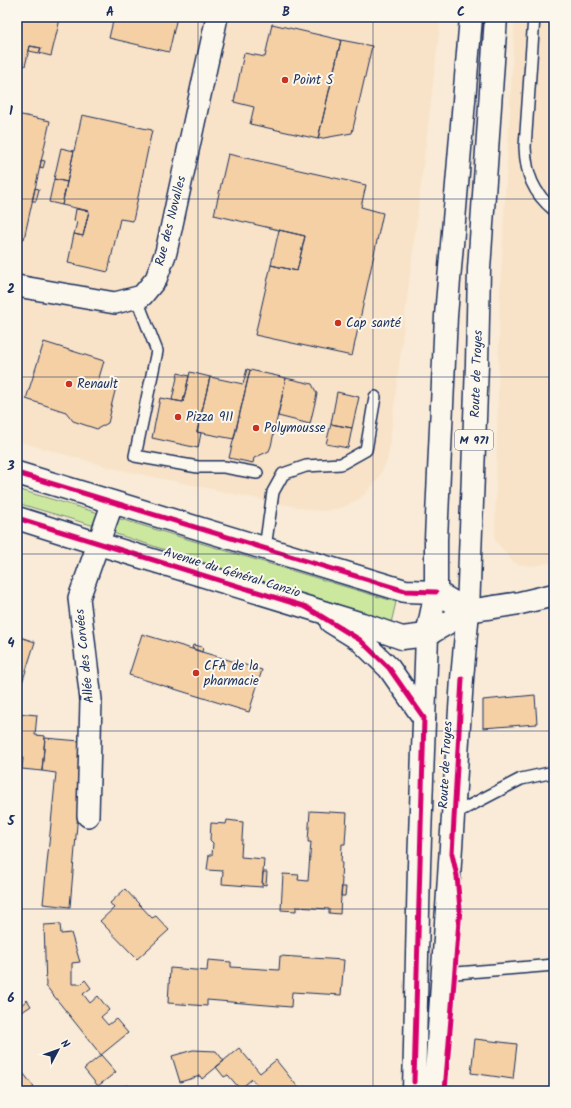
<svg xmlns="http://www.w3.org/2000/svg" width="571" height="1108" viewBox="0 0 571 1108" font-family="Kalam,sans-serif">
	<style>
		.built { fill: #f8e3c8 }
		.grass { fill: #cce89f; stroke: #748c7e }
		.building { fill: #f5d0a5; stroke: #1b2f5e }
		.lines { fill: none; stroke-linecap: round; stroke-linejoin: round }
		.lane-casing { stroke: #1b2f5e; stroke-width: 14 }
		.street-casing { stroke: #1b2f5e; stroke-width: 24 }
		.secondary-casing { stroke: #1b2f5e; stroke-width: 25 }
		.primary-casing { stroke: #1b2f5e; stroke-width: 25 }
		.lane { stroke: #fbf7ec; stroke-width: 11 }
		.street { stroke: #fbf7ec; stroke-width: 21 }
		.secondary { stroke: #fbf7ec; stroke-width: 22 }
		.primary { stroke: #fbf7ec; stroke-width: 22 }
		.cycleway-casing { stroke: #fbf7ec; stroke-width: 8 }
		.cycleway { stroke: #d6006c; stroke-width: 5 }
		.grid { fill: none; stroke: #1b2f5e; stroke-width: 1; stroke-opacity: 0.55 }
		.poi-dot { fill: #c8321e; stroke: #fbf7ec; stroke-width: 1.5 }
		.labels { text-anchor: middle; dominant-baseline: central; stroke-width: 4; stroke-linejoin: round; paint-order: stroke }
		.shield { fill: #fbf7ec; stroke: #5e6b89; stroke-width: 1 }
		.shield-label { font-size: 12px; font-weight: bold; fill: #1b2f5e }
		.poi-label { font-size: 13px; fill: #1b2f5e; stroke: #fbf7ec; text-anchor: start }
		.street-label { font-size: 13px; fill: #1b2f5e; stroke: #fbf7ec }
		.neatline { fill: none; stroke: #1b2f5e; stroke-width: 1.5 }
		.grid-label { font-size: 13px; text-anchor: middle; font-weight: bold; fill: #1b2f5e }
	</style>
	<rect width="100%" height="100%" fill="#f9ebd7"/>
	<filter id="ink" filterUnits="userSpaceOnUse"><feTurbulence type="fractalNoise" baseFrequency=".025" numOctaves="2"/><feDisplacementMap in="SourceGraphic" scale="8" xChannelSelector="R" yChannelSelector="G"/><feConvolveMatrix kernelMatrix="1 2 1 2 8 2 1 2 1" color-interpolation-filters="sRGB"/></filter>
	<g filter="url(#ink)">
		<!-- built -->
		<path class="built" d="M17,17H441L389,450L387,461L378,479L367,492L359,499L341,508L322,511L311,510L116,469L17,441Z
			M515,17H554V562L532,566L517,564L513,562L495,540L500,290Z"/>
		<!-- grass -->
		<path class="grass" d="M17,489L102,514L98,527L17,503Z
			M114,517L396,602L391,623L110,532Z"/>
		<!-- building -->
		<path class="building" d="M17,17H70L69,21L60,19L51,56L39,53L41,48L30,46L25,66L17,65Z
			M114,17H177L169,52L109,38Z
			M272,24L341,40L318,139L250,124L254,107L234,102L244,53L265,57Z
			M341,40L372,46L352,133L318,139Z
			M30,46L41,48L39,53L29,51Z
			M17,114L50,121L24,239L17,238Z
			M82,115L152,130L133,221L120,219L108,272L68,263L74,234L83,236L89,211L62,205Z
			M61,148L74,151L67,182L54,179Z
			M228,154L366,185L361,207L383,213L352,356L255,335L271,265L297,271L305,236L214,215Z
			M41,160L45,161L43,168L40,167Z
			M54,179L67,182L62,205L49,202Z
			M35,188L39,189L36,201H32Z
			M76,209L89,211L83,236L74,234L77,222L74,221Z
			M279,230L305,236L297,271L271,265Z
			M44,342L104,361L98,381L116,387L110,411H111L108,423L97,429L73,421L66,412L26,399Z
			M247,369L250,370L234,439L197,432L210,377L243,384Z
			M250,370L286,378L271,446L269,451L254,458L253,463L229,458Z
			M190,372L210,377L197,432L201,433L198,448L152,438L160,398L183,402Z
			M178,373L189,376L183,402L172,400Z
			M286,378L312,384L317,394L310,424L278,416Z
			M337,392L359,397L352,428L331,424Z
			M331,424L352,428L348,448L326,444Z
			M142,634L262,670L249,712L129,675Z
			M17,636L35,642L22,683L17,682Z
			M193,645L203,647L202,652L192,648Z
			M535,695L537,724L483,728V700Z
			M17,713L37,715L35,735L45,736L42,771L22,769L23,758L17,757Z
			M45,738L80,741L81,777L70,907L43,904L56,773L42,771Z
			M310,811L347,813L345,844H342L341,863H342L341,878H342L340,914L329,913V909L296,907V911L281,910L283,874L299,875L298,880L308,881L311,842H308Z
			M227,820L243,822L241,857L264,859L262,887L222,884L223,871L207,870L209,855H212L213,843L210,840L211,823L226,824Z
			M263,872H267L266,885L262,884Z
			M342,887H346L345,896H341Z
			M125,889L152,918L156,916L169,930L137,959L100,921L114,908L110,903Z
			M60,924L61,934L71,933L80,962L72,963V984H81L85,980L91,988L83,994L90,1003L98,996L109,1010L101,1017L108,1025L116,1019L128,1033L101,1055L46,986L44,925Z
			M280,956L344,960L341,995L292,992L291,1007L207,1000V1006L168,1003L170,968L207,971L208,960L231,962V967L279,970Z
			M27,1000L31,1006L22,1012L19,1007Z
			M475,1039L517,1044L513,1079L471,1073Z
			M239,1048L260,1073L276,1060L301,1091H262L252,1079L240,1089L228,1075L224,1077L216,1067Z
			M193,1050L216,1051L224,1061L202,1079L200,1076L180,1082L172,1056Z
			M101,1055L116,1072L98,1086L84,1069Z
			M17,1065L34,1087L28,1091H17Z
			M127,1085L131,1091H123L121,1089Z"/>
		<g class="lines">
			<!-- lane casing -->
			<g class="lane-casing">
				<path id="lane" d="M534,17L525,147C526,174 533,193 554,210
					M136,297L157,351L135,456L198,467H224L257,473
					M265,548L273,492L283,474L306,466L341,464L366,450L375,397
					M454,814L521,779L554,772
					M444,974L554,965"/>
			</g>
			<!-- street casing -->
			<g class="street-casing">
				<path id="street" d="M17,286L115,303L142,296L156,279L166,252L217,17
					M88,816L91,700L79,598L113,502"/>
			</g>
			<!-- secondary casing -->
			<g class="secondary-casing">
				<path id="secondary" d="M17,473L405,591L436,592L468,611
					M17,518L99,544L362,624L402,638L427,635L468,611L520,603L554,595
					M331,622L360,640L389,668L424,718"/>
			</g>
			<!-- primary casing -->
			<g class="primary-casing">
				<path id="primary" d="M414,1091L419,866L427,635L436,592V539L446,316L471,17
					M435,1091L462,679L468,611L477,364L479,269L496,17"/>
			</g>
			<!-- lane -->
			<use href="#lane" class="lane"/>
			<!-- street -->
			<use href="#street" class="street"/>
			<!-- secondary -->
			<use href="#secondary" class="secondary"/>
			<!-- primary -->
			<use href="#primary" class="primary"/>
			<!-- cycleway casing -->
			<g class="cycleway-casing">
				<path id="cycleway" d="M17,473L405,591L436,592
					M17,518L306,607L360,640L389,668L424,718L414,1082
					M445,1091L460,909L457,876L452,854L462,679"/>
			</g>
			<!-- cycleway -->
			<use href="#cycleway" class="cycleway"/>
		</g>
	</g>
	<!-- grid -->
	<path class="grid" d="M198,17V1091M373,17V1091M17,199H554M17,377H554M17,554H554M17,731H554M17,909H554"/>
	<!-- markers -->
	<g class="poi-dot">
		<circle cx="285" cy="80" r="4"/>
		<circle cx="338" cy="323" r="4"/>
		<circle cx="69" cy="384" r="4"/>
		<circle cx="178" cy="417" r="4"/>
		<circle cx="256" cy="428" r="4"/>
		<circle cx="196" cy="673" r="4"/>
	</g>
	<g class="labels">
		<!-- shield labels -->
		<rect class="shield" x="455" y="430" width="38" height="20" rx="3"/>
		<g class="shield-label">
			<text x="474" y="440">M 971</text>
		</g>
		<!-- poi labels -->
		<g class="poi-label">
			<text x="293" y="80">Point S</text>
			<text x="346" y="323">Cap santé</text>
			<text x="77" y="384">Renault</text>
			<text x="186" y="417">Pizza 911</text>
			<text x="264" y="428">Polymousse</text>
			<text x="204" y="666">CFA de la<tspan x="204" dy="15">pharmacie</tspan></text>
		</g>
		<!-- street labels -->
		<g class="street-label">
			<text transform="translate(171 221) rotate(-76)">Rue des Novalles</text>
			<text transform="translate(477 374) rotate(-88)">Route de Troyes</text>
			<text transform="translate(232 573) rotate(17)">Avenue du Général Canzio</text>
			<text transform="translate(85 656) rotate(-96)">Allée des Corvées</text>
			<text transform="translate(446 765) rotate(-87)">Route de Troyes</text>
		</g>
	</g>
	<!-- margin -->
	<rect width="571" height="1108" fill="none" stroke="#fbf7ec" stroke-width="44"/>
	<!-- north arrow -->
	<g transform="translate(58 1050) rotate(49)" stroke="#fbf7ec" stroke-width="3" paint-order="stroke">
	<path d="M0-3L7 15L0 10L-7 15Z" fill="#1b2f5e"/>
	<text y="-6" font-size="11" font-weight="bold" text-anchor="middle" fill="#1b2f5e">N</text>
	</g>
	<rect x="22" y="22" width="527" height="1064" class="neatline"/>
	<g class="grid-label">
		<text x="110" y="16">A</text>
		<text x="286" y="16">B</text>
		<text x="461" y="16">C</text>
		<text x="11" y="115">1</text>
		<text x="11" y="293">2</text>
		<text x="11" y="470">3</text>
		<text x="11" y="647">4</text>
		<text x="11" y="825">5</text>
		<text x="11" y="1002">6</text>
	</g>
</svg>
